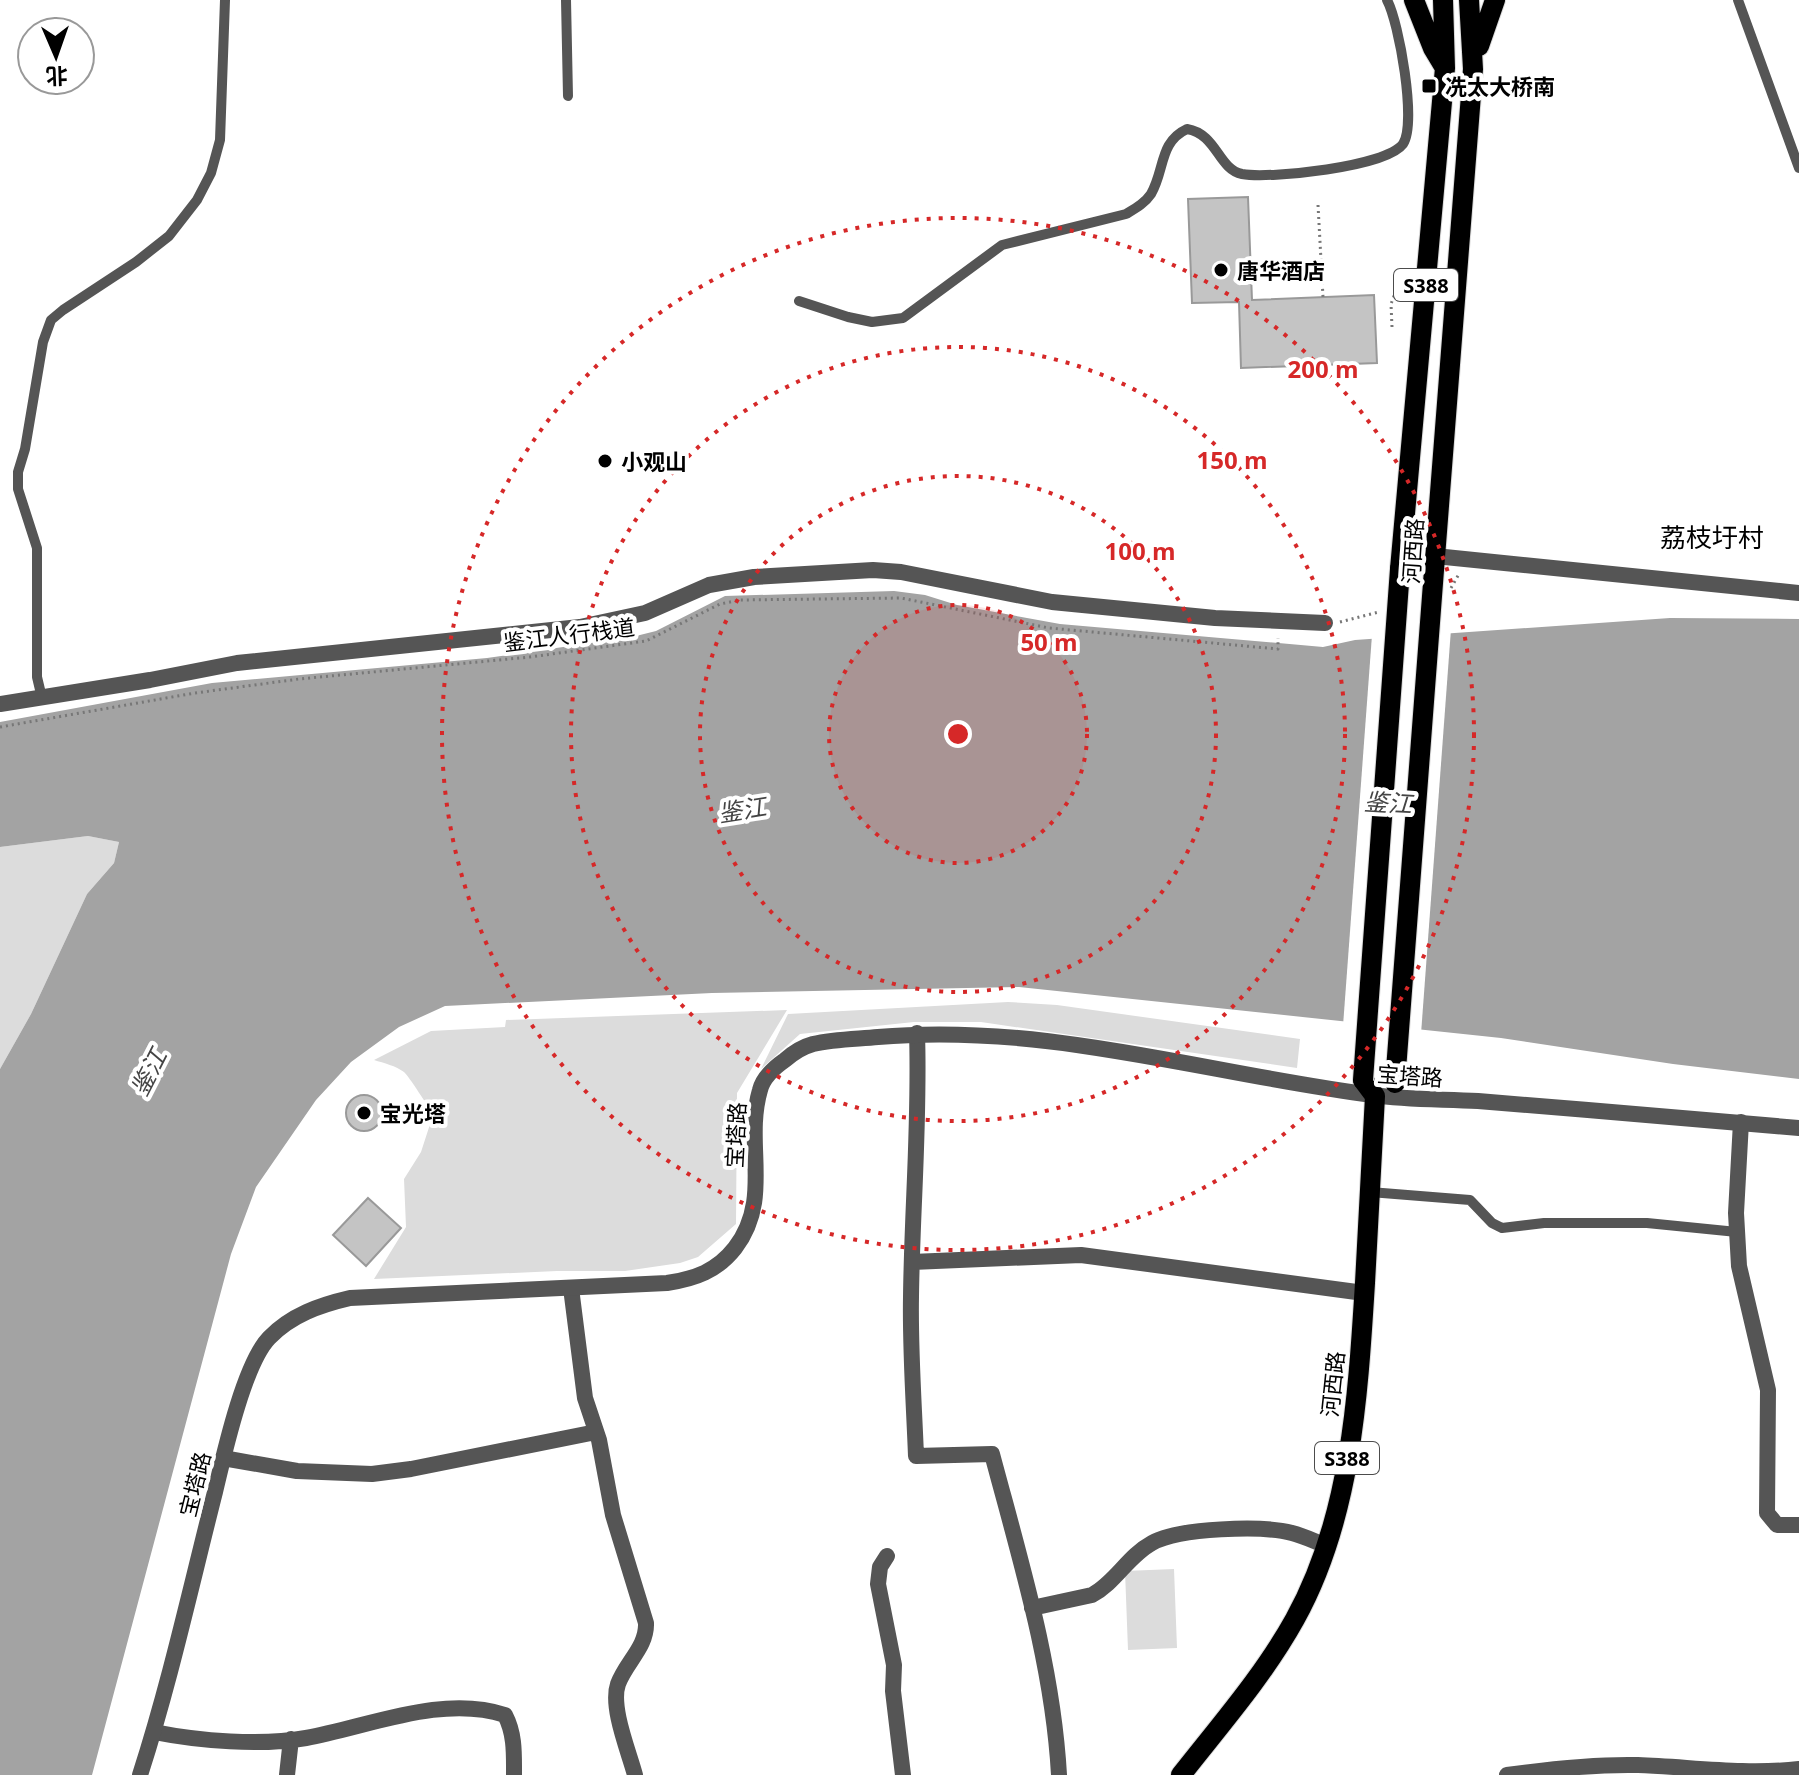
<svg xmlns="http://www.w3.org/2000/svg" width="1799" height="1775" viewBox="0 0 1799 1775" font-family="'Open Sans','Noto Sans SC',sans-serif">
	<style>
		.green { fill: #dcdcdc }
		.water { fill: #a3a3a3 }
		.pier { fill: #fff }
		.building { fill: #c4c4c4; stroke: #999; stroke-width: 2 }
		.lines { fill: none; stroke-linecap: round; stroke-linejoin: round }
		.primary-casing { stroke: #dbdbdb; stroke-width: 22 }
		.path { stroke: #777; stroke-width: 3; stroke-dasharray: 2 4; stroke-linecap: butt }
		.service { stroke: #555; stroke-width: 10 }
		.minor { stroke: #555; stroke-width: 16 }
		.tertiary { stroke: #555; stroke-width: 16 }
		.primary { stroke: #000; stroke-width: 20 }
		.primary-bridge-casing { stroke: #dbdbdb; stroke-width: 22; stroke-linecap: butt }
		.primary-bridge { stroke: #000; stroke-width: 20 }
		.ring { fill: none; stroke: #d62828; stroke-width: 4; stroke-dasharray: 4 8 }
		.poi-dot { fill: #000; stroke: #fff; stroke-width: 3 }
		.labels { text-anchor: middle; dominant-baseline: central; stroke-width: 8; stroke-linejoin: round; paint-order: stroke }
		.shield { fill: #fff; stroke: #4c4c4c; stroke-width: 2 }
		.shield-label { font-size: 20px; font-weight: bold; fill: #000 }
		.poi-label { font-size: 22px; font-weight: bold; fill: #000; stroke: #fff; text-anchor: start }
		.street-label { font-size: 22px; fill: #000; stroke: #fff }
		.water-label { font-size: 24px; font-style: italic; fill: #444; stroke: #fff }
		.quarter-label { font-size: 26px; fill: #000; stroke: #fff }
		.centre { fill: #d62828; stroke: #fff; stroke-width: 4 }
		.ring-label { font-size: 24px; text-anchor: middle; font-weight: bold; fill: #d62828; stroke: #fff; stroke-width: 8; stroke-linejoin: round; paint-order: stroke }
	</style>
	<rect width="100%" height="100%" fill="#fff"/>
	<!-- green -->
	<path class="green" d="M88,836L119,842L114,863L87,894L31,1014L0,1069V847Z
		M1008,1002L1057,1005L1300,1039L1297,1068L981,1022H914L800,1034L761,1069L788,1014Z
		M787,1010L737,1093L736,1224L698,1257L680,1263L625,1271H557L374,1279L406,1227L404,1179L421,1152L433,1115C430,1109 408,1075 404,1072C396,1066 384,1063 374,1060L431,1031L505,1027L506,1020Z
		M1174,1569L1177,1648L1128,1650L1125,1571Z"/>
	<!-- water -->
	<path class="water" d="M894,591L925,595L957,605L1060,624L1323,647L1355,640L1670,618L1799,619V1079L1673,1064L1501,1038L1019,987L712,993L445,1006L399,1027L351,1062L316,1100L256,1187L231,1254L92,1775H0V1069L31,1014L87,894L114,863L119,842L88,836L0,847V722L212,683L487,658L632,637L656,631L725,596Z"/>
	<!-- pier -->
	<path class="pier" d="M1451,629L1421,1034L1343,1026L1372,635Z"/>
	<!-- building -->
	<path class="building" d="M1248,197L1252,300L1374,295L1377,363L1241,368L1239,302L1192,303L1188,199Z
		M346 1113a18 18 0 1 1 36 0a18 18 0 1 1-36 0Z
		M368,1198L401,1228L366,1266L333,1235Z"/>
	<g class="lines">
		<!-- primary casing -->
		<g class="primary-casing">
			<path id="primary" d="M1414,0L1433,48L1445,68
				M1479,46L1495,0
				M1400,569L1445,68L1443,0
				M1434,570L1473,69L1469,0
				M1181,1775C1221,1724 1264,1675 1295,1619C1351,1518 1358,1396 1365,1283C1368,1221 1372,1158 1375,1096L1363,1080"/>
		</g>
		<!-- path -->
		<path class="path" d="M1318,205L1323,297
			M1392,327L1391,304L1397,288
			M1451,588L1459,574
			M1340,622L1379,612
			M0,727L195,693L299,679L530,657L646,641L720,604L740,600L901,598L1049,628L1278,649V638"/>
		<!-- service -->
		<path class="service" d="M566,0L568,96
			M1738,0L1799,168
			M1403,277L1456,281
			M799,301L848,317L872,322L903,318L1002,245L1126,214C1136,208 1145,203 1151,194C1165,170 1159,142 1187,129C1217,134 1218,169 1242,174C1270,179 1386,167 1403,144C1417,123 1399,22 1387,0
			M42,698L37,677V548L18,489V472L25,449L43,342L51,320L63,310L136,262L169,236L197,200L211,173L220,140L225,0
			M1370,1192L1470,1200L1492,1223L1502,1228L1544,1223H1647L1737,1232"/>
		<!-- minor -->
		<path class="minor" d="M0,704L150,680L237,663L580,627L645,613L709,585L754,577L873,570L901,572L1052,602L1215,618L1325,623
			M917,1033C920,1122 912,1209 911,1297C910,1350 914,1403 916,1456L992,1454C1020,1559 1053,1666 1059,1775
			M1741,1122L1736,1213L1739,1266L1768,1390L1767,1513L1777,1525H1799
			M912,1262L1081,1255L1364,1293
			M571,1288L585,1398L599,1440L613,1515L646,1623C647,1647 626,1662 618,1684C610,1707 629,1752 635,1775
			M223,1458L297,1471L372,1474L411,1469L596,1432
			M887,1556L880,1567L878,1584L894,1665L893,1691L903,1775
			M1032,1608L1092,1595C1115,1583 1128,1556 1152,1543C1179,1528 1262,1525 1292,1533C1304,1536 1316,1542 1327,1546
			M154,1732C199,1741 261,1746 306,1738C368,1727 442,1694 505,1715C515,1734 514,1754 514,1775
			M287,1775L291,1739
			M1507,1775C1550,1769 1595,1764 1638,1765C1692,1767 1744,1775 1799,1769"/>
		<!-- tertiary -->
		<path class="tertiary" d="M1435,556L1799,593
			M140,1775C170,1682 191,1586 215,1492C224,1454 244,1364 269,1338C291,1315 320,1305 350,1298L667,1283C695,1279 717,1271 735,1248C773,1198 744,1145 760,1090C763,1078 775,1067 785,1060C793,1053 802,1047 813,1044C834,1039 857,1039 878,1037C1046,1022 1208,1074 1373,1095C1407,1100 1443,1099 1478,1101C1585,1110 1692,1118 1799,1128"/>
		<!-- primary -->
		<use href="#primary" class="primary"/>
		<!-- primary-bridge casing -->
		<g class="primary-bridge-casing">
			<path id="primary-bridge" d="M1363,1080L1400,569
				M1395,1083L1434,570"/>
		</g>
		<!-- primary-bridge -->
		<use href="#primary-bridge" class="primary-bridge"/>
	</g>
	<!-- distance rings -->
	<circle cx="958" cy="734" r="129" fill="#d62828" fill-opacity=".12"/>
	<g class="ring">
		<circle cx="958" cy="734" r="129"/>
		<circle cx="958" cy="734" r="258"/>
		<circle cx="958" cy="734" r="387"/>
		<circle cx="958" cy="734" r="516"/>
	</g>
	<!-- markers -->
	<g class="poi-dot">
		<rect x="1421" y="78" width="16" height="16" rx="4"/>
		<circle cx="1221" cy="270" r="8"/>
		<circle cx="605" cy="461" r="8"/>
		<circle cx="364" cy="1113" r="8"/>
	</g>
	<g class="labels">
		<!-- shield labels -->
		<g class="shield">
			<rect x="1394" y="269" width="64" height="32" rx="6"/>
			<rect x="1315" y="1442" width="64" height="32" rx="6"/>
		</g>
		<g class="shield-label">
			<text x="1426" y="285">S388</text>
			<text x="1347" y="1458">S388</text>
		</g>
		<!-- poi labels -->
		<g class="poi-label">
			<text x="1445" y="86">冼太大桥南</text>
			<text x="1237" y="270">唐华酒店</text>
			<text x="621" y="461">小观山</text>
			<text x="380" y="1113">宝光塔</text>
		</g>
		<!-- street labels -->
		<g class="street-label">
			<text transform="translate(1412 551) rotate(-86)">河西路</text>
			<text transform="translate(569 634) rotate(-7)">鉴江人行栈道</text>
			<text transform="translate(1410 1075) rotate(4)">宝塔路</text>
			<text transform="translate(735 1135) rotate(-87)">宝塔路</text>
			<text transform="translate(1332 1384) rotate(-84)">河西路</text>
			<text transform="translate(194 1484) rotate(-76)">宝塔路</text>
		</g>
		<!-- water labels -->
		<g class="water-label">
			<text transform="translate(1388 802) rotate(3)">鉴江</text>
			<text transform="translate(742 809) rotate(-9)">鉴江</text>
			<text transform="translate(148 1072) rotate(-63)">鉴江</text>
		</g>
		<!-- quarter labels -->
		<g class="quarter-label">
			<text x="1712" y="537">荔枝圩村</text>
		</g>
	</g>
	<circle cx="958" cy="734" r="12" class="centre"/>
	<g class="ring-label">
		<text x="1323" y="378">200 m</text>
		<text x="1232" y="469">150 m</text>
		<text x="1140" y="560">100 m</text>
		<text x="1049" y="651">50 m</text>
	</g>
	<!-- north arrow -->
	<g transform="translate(56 56) rotate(178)"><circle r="38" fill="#ffffff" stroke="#999999" stroke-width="2"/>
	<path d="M0-6L14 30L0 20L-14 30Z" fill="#000000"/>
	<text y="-12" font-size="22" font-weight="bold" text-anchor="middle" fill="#000000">北</text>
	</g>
</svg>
